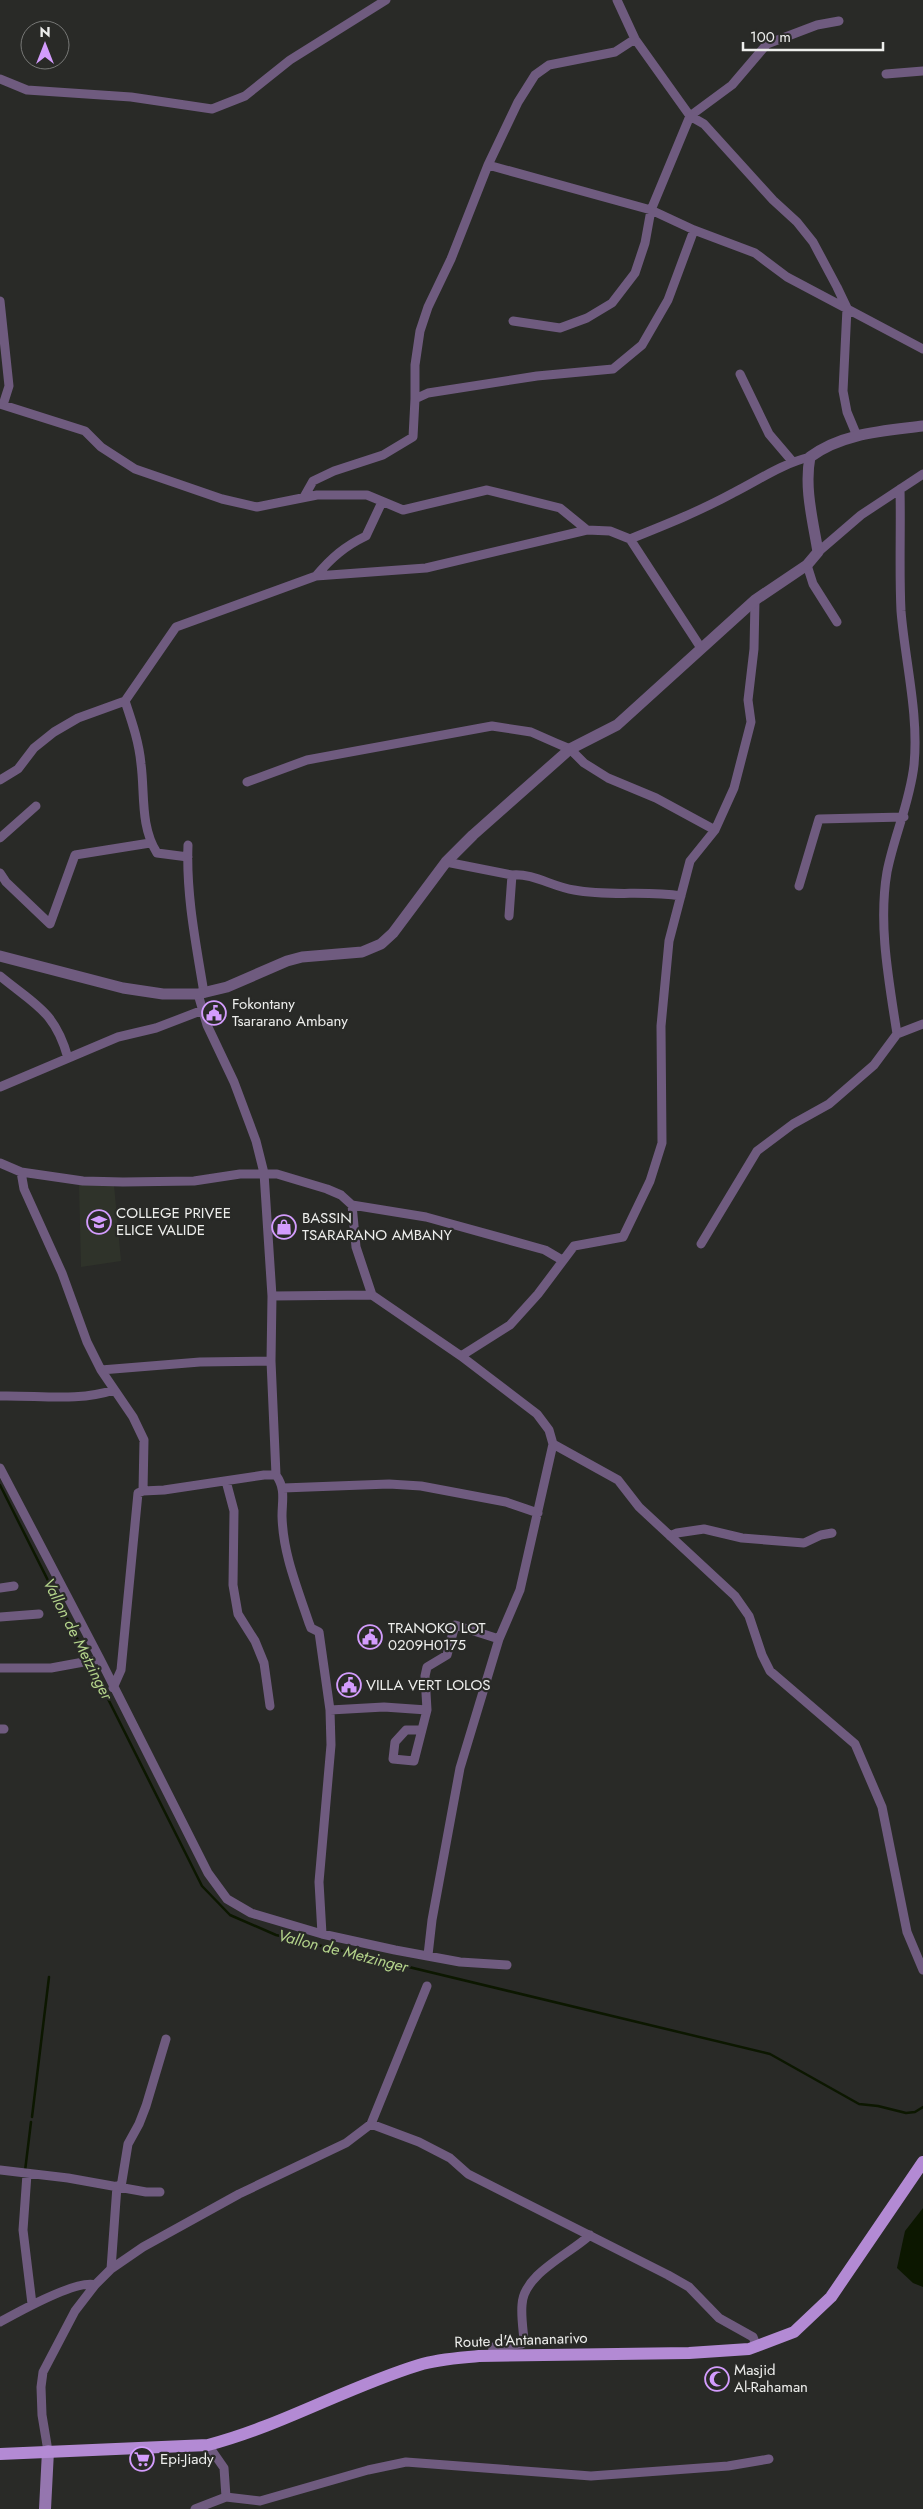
<svg xmlns="http://www.w3.org/2000/svg" width="923" height="2509" viewBox="0 0 923 2509" font-family="Jost,sans-serif">
	<style>
		.built { fill: #2f332a }
		.water { fill: #0c1700 }
		.lines { fill: none; stroke-linecap: round; stroke-linejoin: round }
		.stream { stroke: #0c1700; stroke-width: 2.5 }
		.minor { stroke: #6f5b7f; stroke-width: 9 }
		.tertiary { stroke: #6f5b7f; stroke-width: 11 }
		.secondary { stroke: #9576af; stroke-width: 12 }
		.primary { stroke: #b38ad4; stroke-width: 12 }
		.labels { text-anchor: middle; dominant-baseline: central; stroke-width: 4.5; stroke-linejoin: round; paint-order: stroke }
		.poi-label { font-size: 15px; fill: #edeeec; stroke: #292a27; text-anchor: start }
		.street-label { font-size: 15px; fill: #edeeec; stroke: #292a27 }
		.water-label { font-size: 16px; font-style: italic; fill: #b4d48b; stroke: #292a27 }
	</style>
	<rect width="100%" height="100%" fill="#292a27"/>
	<!-- built -->
	<path class="built" d="M79,1184L114,1185L121,1261L81,1267Z"/>
	<!-- water -->
	<path class="water" d="M923,2208V2287L913,2283L897,2268L905,2231Z"/>
	<g class="lines">
		<!-- stream -->
		<path class="stream" d="M0,1485L87,1658
			M90,1663L202,1886L230,1915L276,1935L770,2054L859,2104L878,2106L906,2113L915,2112L923,2107
			M32,2117L49,1977
			M25,2171L31,2122"/>
		<!-- minor -->
		<path class="minor" d="M617,0L635,39L690,116L704,124L773,200L797,222L813,242L837,287L847,308L843,391L847,412L857,436
			M886,74L923,71
			M0,79L27,90L131,97L212,109L245,96L290,60L386,0
			M488,165L651,210L694,230L755,253L787,277L923,349
			M0,301L9,386L3,405
			M513,321L560,328L587,318L612,303L635,273L645,243L651,210L690,116L732,85L767,44L817,25L839,21
			M740,374L769,434L792,461
			M415,399V365L420,331L428,307L451,259L488,165L518,102L535,75L549,65L615,52L635,39
			M0,404L85,431L101,447L135,469L222,499L257,507L317,495H367L403,510L487,490L560,508L587,530
			M304,497L313,481L334,471L383,455L413,437L415,399L428,393L537,376L613,369L642,345L668,300L694,230
			M630,539C665,525 700,511 733,493C759,480 781,464 810,457
			M818,552L861,515L923,474
			M807,565L813,584L837,622
			M316,576C331,558 345,546 366,536L382,502
			M125,701C132,722 139,742 141,764C145,794 140,826 157,853L188,857
			M0,780L18,769L34,748L54,732L78,718L125,701L176,627L316,576L426,568L587,530L610,531L630,539L701,648
			M247,782L307,760L492,726L531,732L556,743L570,749L584,763L608,778L656,798L715,830
			M0,838L36,806
			M188,845C186,895 196,944 204,993
			M446,862L512,875C533,873 553,887 574,890C610,897 645,890 681,896
			M0,873L6,882L50,924L75,855L150,843
			M799,886L819,819L904,817
			M509,916L512,875
			M0,976C35,1005 55,1011 68,1058
			M198,994L207,1025L234,1082L256,1141L264,1173L272,1296L271,1361L276,1475C286,1489 282,1500 282,1516C283,1554 297,1587 309,1623L311,1628L319,1632L330,1710L331,1745L319,1882L322,1934
			M897,1034C889,981 878,925 887,872C894,836 910,802 914,765C919,714 905,661 901,611C899,570 901,530 900,489
			M0,1087L118,1037L156,1028L203,1010
			M0,1163L21,1172L24,1189L62,1273L87,1342L101,1370L133,1417L144,1440L143,1491L138,1493L121,1670L113,1688
			M21,1172L83,1181L123,1182L194,1181L240,1174H277L327,1189L341,1195L352,1205L426,1217L545,1250L562,1260
			M352,1205L356,1247L372,1295
			M701,1244L757,1151L793,1124L829,1104L874,1065L897,1034L923,1024
			M272,1296L372,1295L461,1356L537,1414L549,1430L553,1444L520,1590L499,1639L460,1768L432,1920L428,1955
			M461,1356L510,1325L538,1294L574,1246L623,1237L650,1181L662,1143L661,1026L669,941L690,861L715,830L734,788L751,722L748,700L754,649L755,600
			M101,1370L200,1362L271,1361
			M0,1396C38,1395 78,1402 114,1390
			M553,1444L618,1480L639,1507L735,1596L749,1616L762,1655L770,1671L855,1744L882,1807L907,1932L923,1970
			M0,1468L100,1659L208,1873L227,1899L251,1913L322,1934L395,1950L460,1962L507,1965
			M226,1481L234,1511L233,1585L238,1614L255,1641L264,1663L270,1706
			M283,1488L389,1484L421,1486L506,1502L538,1513
			M143,1491L164,1490L264,1475H276
			M670,1536L677,1533L704,1529L742,1538L804,1543L821,1535L832,1533
			M0,1588L14,1586
			M0,1617L39,1614
			M0,1668H51L100,1659
			M330,1710L384,1707L427,1710
			M0,1729H4
			M421,1730H406L395,1742L393,1759L414,1761L427,1710L425,1676L427,1667L447,1655L455,1625L499,1639
			M371,2124L427,1986
			M0,2170L68,2178L146,2192H160
			M27,2174L23,2230L32,2304
			M121,2187L128,2144L139,2124L146,2106L166,2039
			M111,2269L117,2186
			M0,2322C18,2312 77,2279 95,2285
			M492,2356L493,2347L522,2344L524,2340C523,2329 521,2316 522,2305C523,2274 570,2254 590,2235
			M208,2445L224,2468L226,2497L260,2501L368,2470L406,2462L591,2476L728,2466L769,2459
			M48,2451L42,2415L41,2387L43,2372L75,2311L95,2285L111,2269L143,2247L239,2194L346,2143L371,2124L419,2142L450,2158L468,2174L668,2275L689,2287L719,2318L753,2337L757,2347
			M195,2509L226,2497"/>
		<!-- tertiary -->
		<path class="tertiary" d="M0,956L123,988L163,994H198L227,987L287,961L302,957L362,952L381,944L393,933L446,862L473,835L570,749L617,725L755,600L807,565L818,552C813,521 804,488 810,457C842,433 884,431 923,426"/>
		<!-- secondary -->
		<path class="secondary" d="M45,2509L48,2451"/>
		<!-- primary -->
		<path class="primary" d="M0,2454L208,2445C281,2426 347,2387 419,2365C438,2359 459,2358 479,2356L689,2353L749,2349L794,2332L831,2297L923,2162"/>
	</g>
	<!-- icons -->
	<defs>
		<g id="civic-ring" transform="scale(1.25)"><circle r="9.5" fill="#292a27" stroke="#d39cfd" stroke-width="1.5"/><path d="M-.6-6.5H3V-4.5H.6V-3L4-1V1h2V6H-6V1h2V-1L-.6-3ZM-1.2 2.5V6h2.4V2.5Z" fill="#d39cfd"/></g>
		<g id="school-ring" transform="scale(1.25)"><circle r="9.5" fill="#292a27" stroke="#d39cfd" stroke-width="1.5"/><path d="M0-5L7-2L0 1L-7-2ZM-4 1L0 2.5L4 1V4Q0 6-4 4Z" fill="#d39cfd"/></g>
		<g id="shop-ring" transform="scale(1.25)"><circle r="9.5" fill="#292a27" stroke="#d39cfd" stroke-width="1.5"/><path d="M-5-2.5h2.3a2.7 3.5 0 0 1 5.4 0H5L5.5 6h-11ZM-1.5-2.5h3a1.5 2.3 0 0 0-3 0Z" fill="#d39cfd"/></g>
		<g id="mosque-ring" transform="scale(1.25)"><circle r="9.5" fill="#292a27" stroke="#d39cfd" stroke-width="1.5"/><path d="M3.5-4.9A6 6 0 1 0 3.5 4.9A5 5 0 1 1 3.5-4.9Z" fill="#d39cfd"/></g>
		<g id="supermarket-ring" transform="scale(1.25)"><circle r="9.5" fill="#292a27" stroke="#d39cfd" stroke-width="1.5"/><path d="M-6-5.5h2.5l.6 2H6L4.5 2H-2.5L-4.4-4H-6ZM-1.5 3.2a1.3 1.3 0 1 0 .1 0ZM3 3.2a1.3 1.3 0 1 0 .1 0Z" fill="#d39cfd"/></g>
	</defs>
	<g fill-rule="evenodd">
		<use href="#civic-ring" x="214" y="1013"/>
		<use href="#school-ring" x="99" y="1222"/>
		<use href="#shop-ring" x="284" y="1227"/>
		<use href="#civic-ring" x="370" y="1637"/>
		<use href="#civic-ring" x="349" y="1685"/>
		<use href="#mosque-ring" x="717" y="2379"/>
		<use href="#supermarket-ring" x="142" y="2459"/>
	</g>
	<g class="labels">
		<!-- poi labels -->
		<g class="poi-label">
			<text x="232" y="1004">Fokontany<tspan x="232" dy="17">Tsararano Ambany</tspan></text>
			<text x="116" y="1213">COLLEGE PRIVEE<tspan x="116" dy="17">ELICE VALIDE</tspan></text>
			<text x="302" y="1218">BASSIN<tspan x="302" dy="17">TSARARANO AMBANY</tspan></text>
			<text x="388" y="1628">TRANOKO LOT<tspan x="388" dy="17">0209H0175</tspan></text>
			<text x="366" y="1685">VILLA VERT LOLOS</text>
			<text x="734" y="2370">Masjid<tspan x="734" dy="17">Al-Rahaman</tspan></text>
			<text x="160" y="2459">Epi-Jiady</text>
		</g>
		<!-- street labels -->
		<g class="street-label">
			<text transform="translate(521 2340) rotate(-2)">Route d'Antananarivo</text>
		</g>
		<!-- water labels -->
		<g class="water-label">
			<text transform="translate(78 1639) rotate(63)">Vallon de Metzinger</text>
			<text transform="translate(343 1951) rotate(14)">Vallon de Metzinger</text>
		</g>
	</g>
	<!-- north arrow -->
	<g transform="translate(45 45)"><circle r="24" fill="#292a27" stroke="#777876"/>
	<path d="M0-4L9 19L0 12L-9 19Z" fill="#d39cfd"/>
	<text y="-8" font-size="14" font-weight="bold" text-anchor="middle" fill="#edeeec">N</text>
	</g>
	<!-- scale -->
	<path d="M743 42v8h140v-8" fill="none" stroke="#edeeec" stroke-width="2.5"/>
	<text x="750" y="42" font-size="15" fill="#edeeec" stroke="#292a27" stroke-width="4" paint-order="stroke">100 m</text>
</svg>
